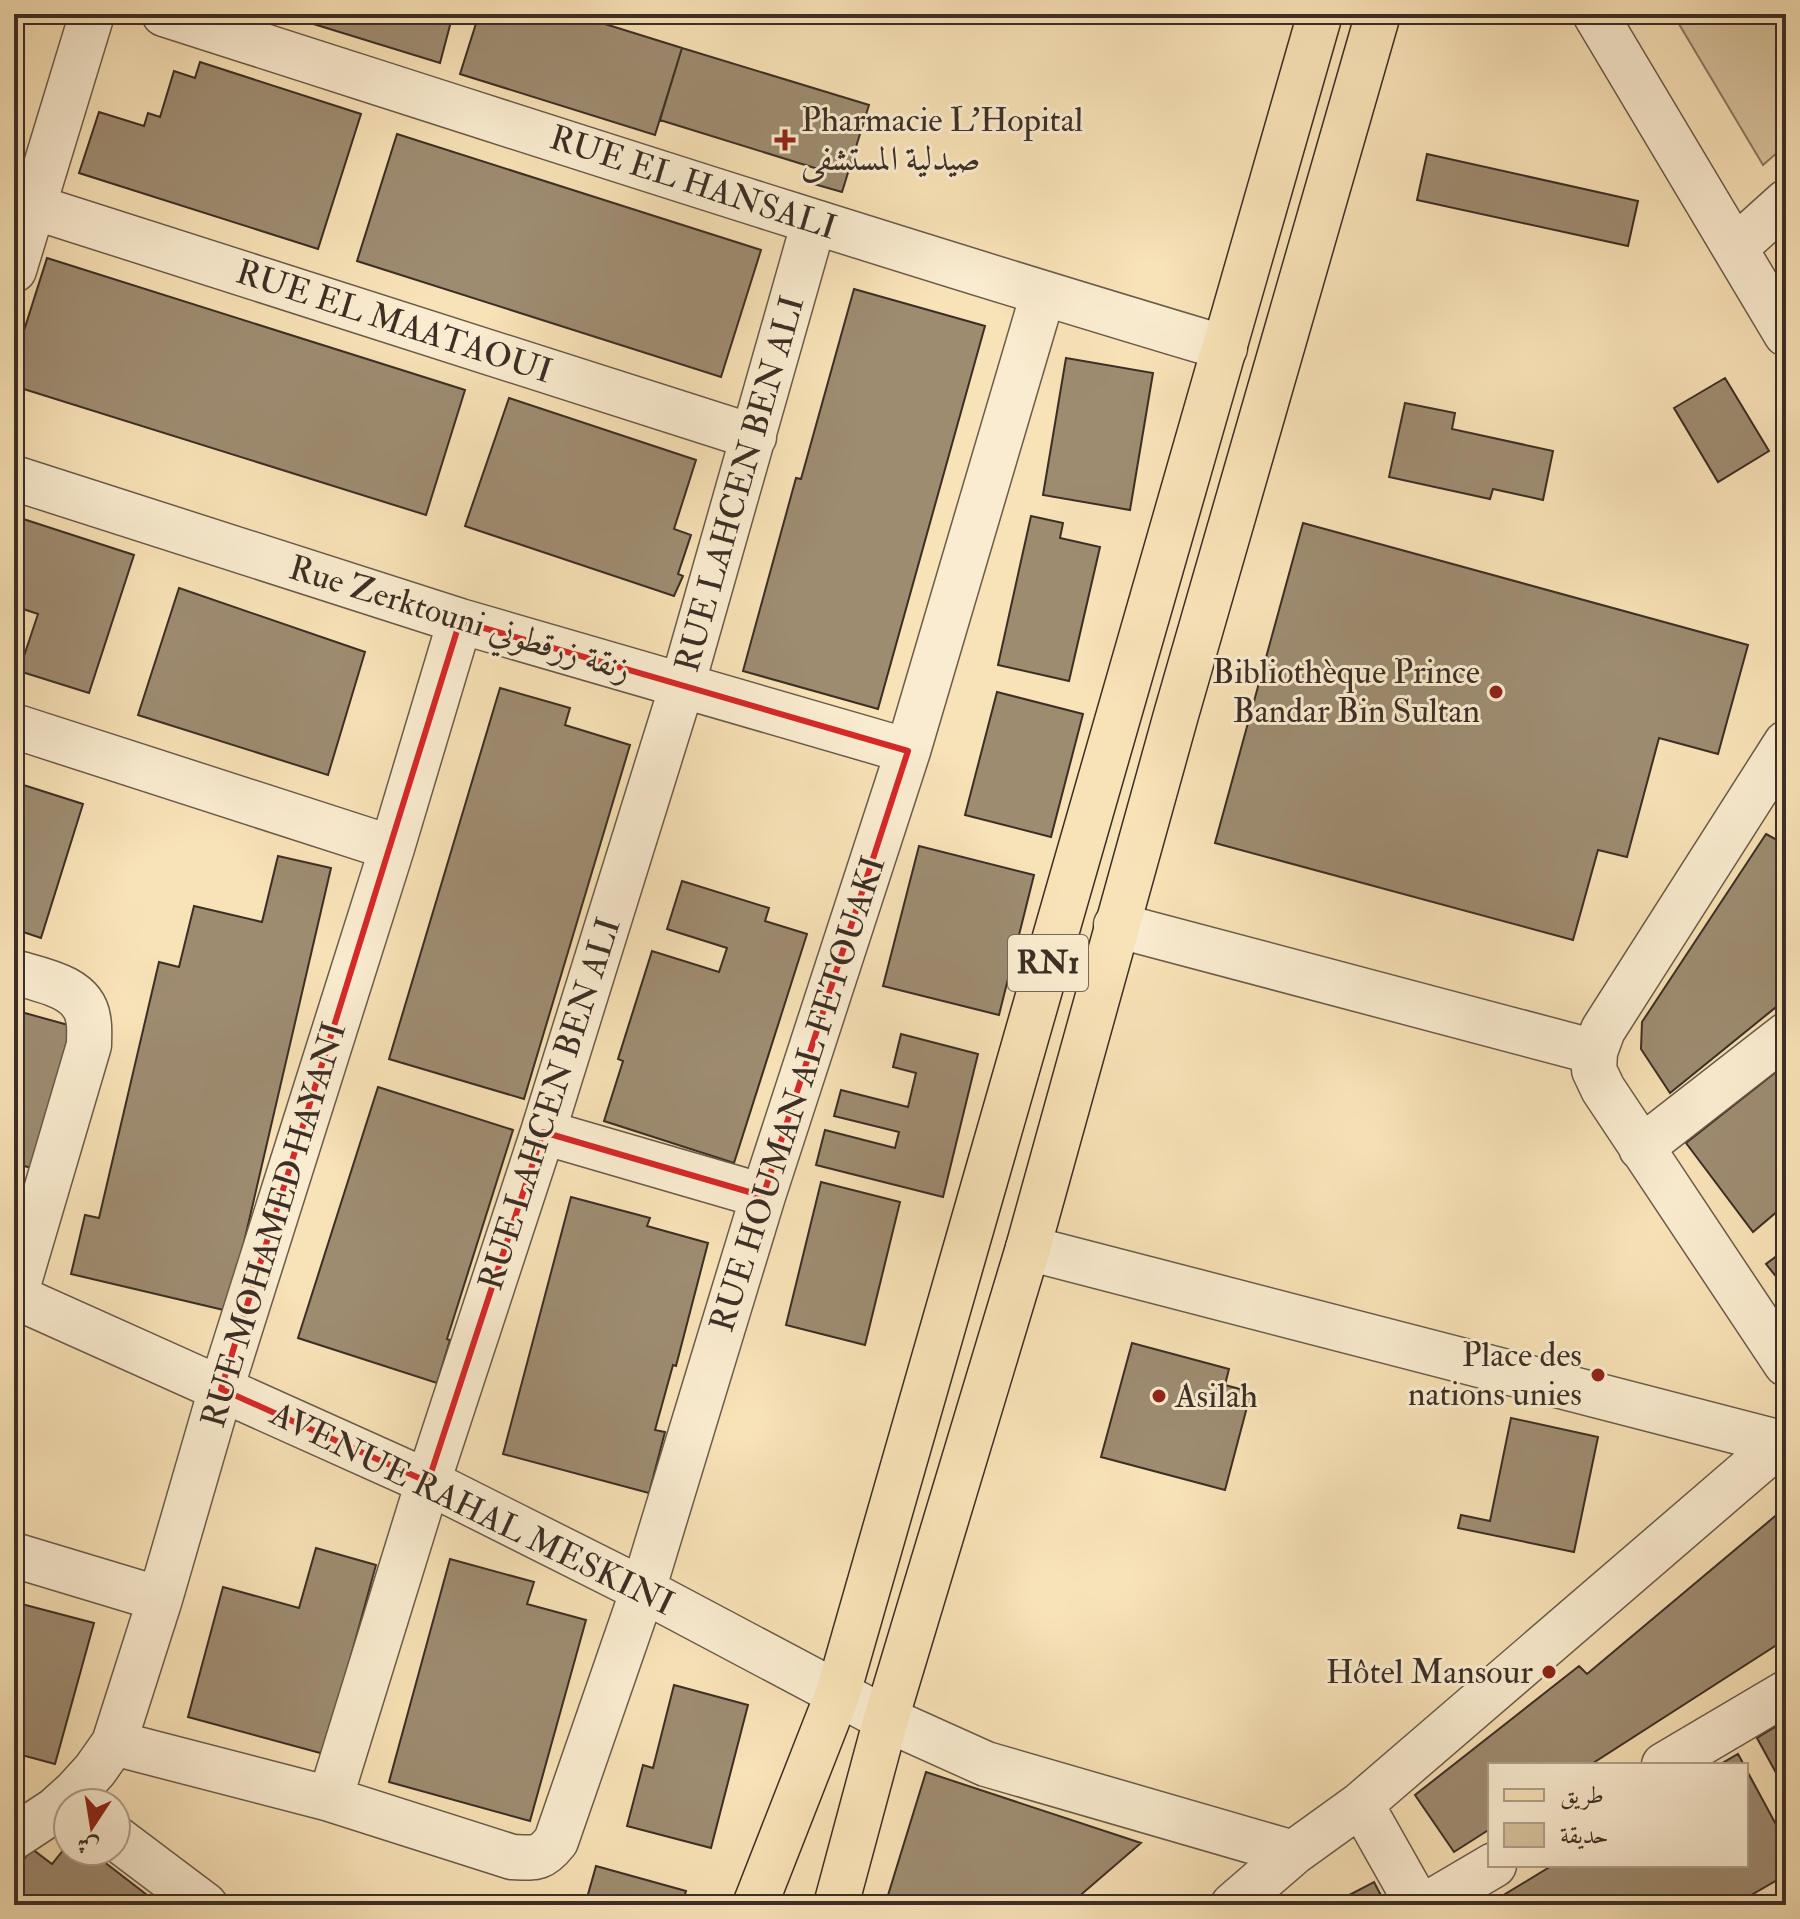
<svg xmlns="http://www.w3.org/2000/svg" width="1800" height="1919" viewBox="0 0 1800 1919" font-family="'IM FELL Double Pica',Amiri,serif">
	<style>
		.green { fill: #d8c39e; stroke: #8a7862; stroke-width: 2 }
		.building { fill: #9e8c71; stroke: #3c2e25; stroke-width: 2 }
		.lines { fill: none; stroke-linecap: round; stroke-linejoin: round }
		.minor-casing { stroke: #6b5b4a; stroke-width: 47 }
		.major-casing { stroke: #3c2e25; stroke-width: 47 }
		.minor { stroke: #faecd0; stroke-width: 44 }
		.major { stroke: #f8e2b7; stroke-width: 44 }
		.marked { fill: none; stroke: #d62828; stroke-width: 6; stroke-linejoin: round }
		.poi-dot { fill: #8f2418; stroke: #faecd0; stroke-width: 3 }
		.labels { text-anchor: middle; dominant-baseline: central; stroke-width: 6; stroke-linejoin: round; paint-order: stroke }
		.shield { fill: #faecd0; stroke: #756758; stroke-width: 2 }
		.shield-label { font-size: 32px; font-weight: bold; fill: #3c2e25 }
		.poi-label { font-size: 34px; fill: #3c2e25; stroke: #faecd0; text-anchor: end }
		.street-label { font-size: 34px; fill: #3c2e25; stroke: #faecd0 }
	</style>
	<rect width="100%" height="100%" fill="#f8e2b7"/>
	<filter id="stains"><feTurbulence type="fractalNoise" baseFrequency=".0025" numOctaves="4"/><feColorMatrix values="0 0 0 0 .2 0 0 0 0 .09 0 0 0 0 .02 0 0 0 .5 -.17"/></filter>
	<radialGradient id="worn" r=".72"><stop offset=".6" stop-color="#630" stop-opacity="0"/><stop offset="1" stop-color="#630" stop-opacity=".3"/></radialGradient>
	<!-- green -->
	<path class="green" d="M1673,14H1786V145L1763,165Z"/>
	<!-- building -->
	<path class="building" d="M281,14H453L440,63Z
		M479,14H573L682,48L655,135L460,74Z
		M682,48L869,105L842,192L814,184L818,169L660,120Z
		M200,62L361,114L318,249L79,173L99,112L144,126L148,113L160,117L174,71L195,78Z
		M397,134L761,250L721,377L357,261Z
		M1427,154L1638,201L1628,246L1417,200Z
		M47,258L465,390L426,515L14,386V362Z
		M854,289L985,326L878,709L743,671L796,478L801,479Z
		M1066,358L1153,373L1130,510L1043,495Z
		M1725,378L1769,451L1718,482L1674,408Z
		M509,398L696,460L674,529L691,535L678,574L683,576L674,596L465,526Z
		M1405,403L1455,413L1452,429L1553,451L1543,500L1493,489L1490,499L1389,477Z
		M14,516L134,555L89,693L19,671L38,614L14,606Z
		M1031,516L1063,523L1060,538L1100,547L1069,681L998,665Z
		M1303,523L1748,645L1718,754L1659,738L1627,857L1598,850L1573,940L1215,843Z
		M179,588L365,652L328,775L138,715Z
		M500,688L570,708L565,725L630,745L524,1099L389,1059Z
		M997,692L1083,714L1051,837L965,815Z
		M14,782L83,804L41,938L14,929Z
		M1766,834L1786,845V999L1670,1093L1641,1049L1642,1022Z
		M919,846L1034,875L999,1015L883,986Z
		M278,856L331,868L228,1311L71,1274L85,1215L99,1218L159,962L179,967L194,906L262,922Z
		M682,881L769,908L765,921L807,934L734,1163L604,1121L623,1061L618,1059L652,951L719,972L727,948L667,929Z
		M14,1010L79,1028L38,1170L14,1163Z
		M901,1034L978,1054L943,1197L816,1165L825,1130L895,1148L899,1132L834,1116L841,1090L908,1107L916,1073L893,1067Z
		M1786,1064V1204L1753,1232L1686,1143Z
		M378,1087L513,1130L447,1339L450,1340L437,1383L298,1338Z
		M821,1182L900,1202L865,1345L786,1325Z
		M571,1197L650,1218L647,1226L708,1243L676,1366L673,1365L655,1430L665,1432L649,1493L503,1454Z
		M1786,1249V1289L1766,1264Z
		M1132,1343L1229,1369L1225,1385L1251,1392L1225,1490L1101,1457Z
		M1511,1418L1598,1437L1574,1552L1458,1528L1461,1515L1490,1521Z
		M1786,1507V1639L1590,1765H1490V1829L1454,1852L1415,1795L1579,1666L1587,1674Z
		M316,1548L376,1565L324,1754L188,1717L223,1587L299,1608Z
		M450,1559L534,1582L527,1604L586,1620L530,1821L389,1782Z
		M14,1602L94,1623L55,1764L14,1753Z
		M674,1685L748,1705L711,1848L627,1826L643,1765L653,1768Z
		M1786,1720V1791L1757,1738Z
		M1738,1754L1744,1765H1719Z
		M1746,1769L1786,1843V1875L1734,1905H1487L1553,1865H1746Z
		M926,1772L1141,1843L1069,1905H885Z
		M68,1844V1851H90L160,1905H14V1871L32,1849L52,1864Z
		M596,1866L686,1891L682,1905H585Z
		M1374,1882L1386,1905H1330Z"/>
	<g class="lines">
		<!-- minor casing -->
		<g class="minor-casing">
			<path id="minor" d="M164,14C517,127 869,242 1225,348
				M1595,14L1786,334
				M34,207L754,437
				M814,222L682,686L543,1132L428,1482L330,1799L512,1857C535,1858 541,1860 556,1841L643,1590L763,1196L908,751L1043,294
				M1735,248L1786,202
				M14,270L92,14
				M14,478L460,621L908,751
				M14,726L392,848
				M1786,743L1603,1030L1595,1052L1594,1070L1603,1089L1786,1364
				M1116,925L1595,1052
				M14,972C40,980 83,986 88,1018C90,1026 89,1036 89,1045L14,1299
				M543,1132L763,1196
				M1641,1148L1786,1035
				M1028,1248L1781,1443
				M14,1296L428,1482L643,1590L886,1719L986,1764L1293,1853
				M14,1555L160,1599
				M114,1743L330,1799
				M1664,1765L1786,1693
				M1361,1804L1418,1905
				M14,1837L55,1810L75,1792L95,1770L114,1743L160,1599L221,1389L392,848L460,621
				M116,1838L205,1905
				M1233,1905L1293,1853L1361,1804L1786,1438
				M1426,1905L1494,1865"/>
		</g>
		<!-- major casing -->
		<g class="major-casing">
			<path id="major" d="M755,1905L838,1693L1320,14
				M836,1905L886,1719L1028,1248L1176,715L1378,14"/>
		</g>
		<!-- minor -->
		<use href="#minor" class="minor"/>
		<!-- major -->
		<use href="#major" class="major"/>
	</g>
	<!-- marked area -->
	<path class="marked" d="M460,621L908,751L763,1196L543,1132L428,1482L221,1389Z"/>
	<!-- markers -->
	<g class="poi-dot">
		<path d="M781 128h8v8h8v8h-8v8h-8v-8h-8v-8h8z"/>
		<circle cx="1496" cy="692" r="8"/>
		<circle cx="1598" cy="1375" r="8"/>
		<circle cx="1159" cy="1396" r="8"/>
		<circle cx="1549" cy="1672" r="8"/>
	</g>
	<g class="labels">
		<!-- shield labels -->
		<rect class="shield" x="1008" y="935" width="80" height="56" rx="6"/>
		<g class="shield-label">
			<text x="1048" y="963">RN1</text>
		</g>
		<!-- poi labels -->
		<g class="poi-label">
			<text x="801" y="120" text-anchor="start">Pharmacie L'Hopital<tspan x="801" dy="39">صيدلية المستشفى</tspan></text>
			<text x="1480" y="672">Bibliothèque Prince<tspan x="1480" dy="39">Bandar Bin Sultan</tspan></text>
			<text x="1582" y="1355">Place des<tspan x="1582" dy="39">nations unies</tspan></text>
			<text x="1175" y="1396" text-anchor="start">Asilah</text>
			<text x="1533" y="1672">Hôtel Mansour</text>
		</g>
		<!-- street labels -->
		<g class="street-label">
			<text transform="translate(693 183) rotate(18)">RUE EL HANSALI</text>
			<text transform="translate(394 322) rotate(18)">RUE EL MAATAOUI</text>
			<text transform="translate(740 484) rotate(-74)">RUE LAHCEN BEN ALI</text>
			<text transform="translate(460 619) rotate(17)">Rue Zerktouni زنقة زرقطوني</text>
			<text transform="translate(798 1094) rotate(-72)">RUE HOUMAN AL FETOUAKI</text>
			<text transform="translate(550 1104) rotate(-72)">RUE LAHCEN BEN ALI</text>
			<text transform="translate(274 1225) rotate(-73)">RUE MOHAMED HAYANI</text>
			<text transform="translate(472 1509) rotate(26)">AVENUE RAHAL MESKINI</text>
		</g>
	</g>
	<!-- margin -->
	<rect width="1800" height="1919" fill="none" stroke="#f8e2b7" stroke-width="48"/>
	<rect x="16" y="16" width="1768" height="1887" fill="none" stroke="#3c2e25" stroke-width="4"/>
	<rect x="24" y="24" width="1752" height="1871" fill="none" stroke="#3c2e25" stroke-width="2"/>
	<!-- legend -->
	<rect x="1488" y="1763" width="260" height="104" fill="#faecd0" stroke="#aea08c" stroke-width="2"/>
	<rect x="1504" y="1789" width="40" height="12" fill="#f8e2b7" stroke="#aea08c" stroke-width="2"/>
	<text x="1560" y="1803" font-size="24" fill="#3c2e25">طريق</text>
	<rect x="1504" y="1823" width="40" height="24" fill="#d8c39e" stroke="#aea08c" stroke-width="2"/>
	<text x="1560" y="1843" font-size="24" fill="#3c2e25">حديقة</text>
	<!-- north arrow -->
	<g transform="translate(92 1827) rotate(192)"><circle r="38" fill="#faecd0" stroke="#aea08c" stroke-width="2"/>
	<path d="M0-6L14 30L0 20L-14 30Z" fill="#8f2418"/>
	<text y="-12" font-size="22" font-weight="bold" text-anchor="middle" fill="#3c2e25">ش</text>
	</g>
	<rect width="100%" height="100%" filter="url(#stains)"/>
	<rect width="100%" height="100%" fill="url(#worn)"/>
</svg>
